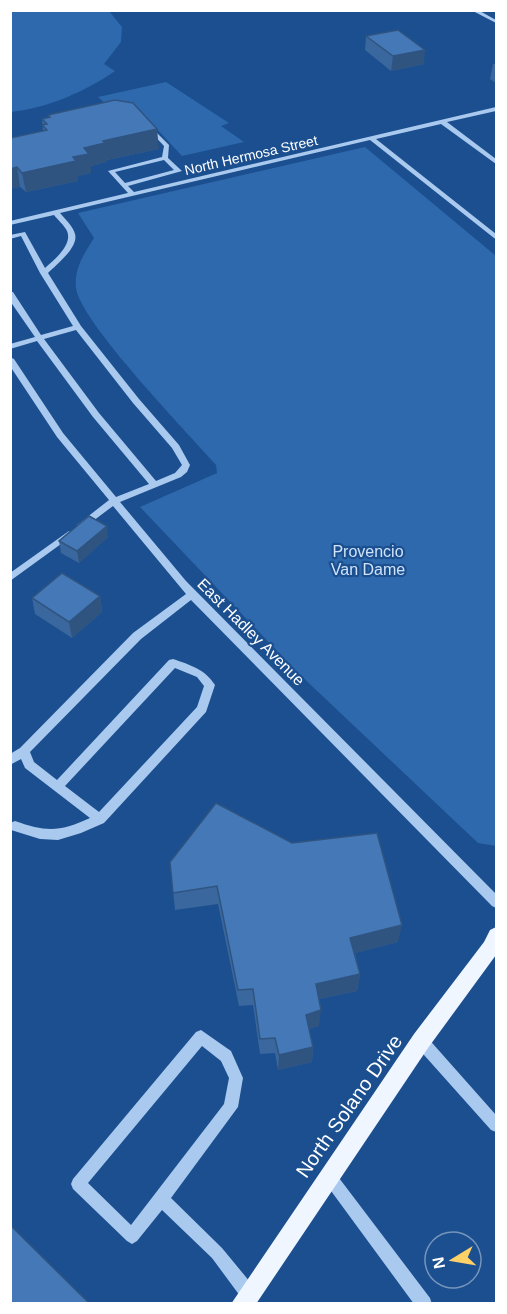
<svg xmlns="http://www.w3.org/2000/svg" width="507" height="1314" viewBox="0 0 507 1314" font-family="Helvetica,sans-serif">
	<style>
		.green { fill: #2e69ad }
		.lines { fill: none; stroke-linecap: round; stroke-linejoin: round }
		.minor { fill: #a9c9ee; fill-rule: evenodd }
		.major { fill: #f0f6ff; fill-rule: evenodd }
		.wall { fill: #3a679d }
		.shaded-wall { fill: #305480 }
		.building { fill: #4478b7; stroke: #305480; stroke-width: 1.5 }
		.labels { text-anchor: middle; dominant-baseline: central; stroke-width: 4.5; stroke-linejoin: round; paint-order: stroke }
		.far-street-label { font-size: 14px; fill: #fff; stroke: #1b4f8f }
		.park-label { font-size: 16px; fill: #cfe3fa; stroke: #1b4f8f }
		.street-label { font-size: 16px; fill: #fff; stroke: #1b4f8f }
		.near-street-label { font-size: 20px; fill: #fff; stroke: #1b4f8f }
	</style>
	<rect width="100%" height="100%" fill="#1b4f8f"/>
	<!-- green -->
	<path class="green" d="M109,11L122,27L121,42L104,64L115,71C84,92 48,108 11,112V11Z
		M166,82L229,123L221,126L244,142L182,156L141,112L119,116L98,97Z
		M365,147L496,256V846L478,843L296,671L140,507L217,473L216,465C189,434 80,322 76,288C74,268 84,254 94,238L78,213Z"/>
	<g class="lines">
		<!-- minor -->
		<path class="minor" d="M471,10H478L496,20V23Z
			M496,107V111L447,122L496,159V164L441,124L376,139L496,234V239L494,238L370,140L60,213C65,219 73,226 75,234C79,247 56,265 48,273L81,326L139,399L179,445L190,465L187,472L181,477L120,502L186,581L496,894V908L492,906L191,600L141,639L30,752L34,762L57,780L169,660L173,659C190,665 205,669 215,685L206,712L104,823L81,833L58,840L40,839L11,830L10,823L15,821C46,832 60,832 90,818L25,768L21,759L10,765V754L20,748L133,633L186,594L113,506L85,527L82,528L77,525L109,500L57,437L10,366V357L14,359L63,433L116,497L149,484L93,417L37,341L10,349V344L35,337L10,301V292H13L41,335L73,326L40,273L21,236L10,239V235L25,232L45,268C54,260 73,245 67,231C64,225 58,220 54,215L10,225V221L128,193L108,171L162,157L164,146L147,128L146,127L149,125L169,145L168,158L182,171L128,186L134,192ZM164,160L174,170L125,183L115,172ZM76,330L133,403L172,448L182,465L175,473L156,481L99,413L44,339ZM175,668L197,677L204,686L197,707L99,812L65,786Z
			M69,531L74,534L72,536L10,581V573Z
			M201,1030L231,1051L243,1078L238,1107L171,1198L222,1248L255,1288L257,1294L255,1300L249,1302L243,1300L212,1258L162,1210L137,1241L132,1244L127,1241L73,1189L71,1184L73,1179L196,1032ZM202,1046L221,1061L229,1078L224,1104L131,1225L88,1183Z
			M421,1034L426,1036L496,1115V1132L491,1130L416,1046L414,1041L416,1036Z
			M328,1168L333,1170L430,1298L432,1304H414L323,1180L321,1175L323,1170Z"/>
		<!-- major -->
		<path class="major" d="M496,927V955L428,1048L256,1304H231L414,1034L484,942L490,930Z"/>
	</g>
	<!-- wall -->
	<path class="wall" d="M366,36L424,64L391,71L365,50Z
		M493,64H496V83L490,79Z
		M48,115L159,149L107,160V162L91,166V173L78,176V181L26,192L20,187L10,189V138L43,131L42,119L49,117Z
		M108,537L79,563L61,553L59,541Z
		M100,596L102,612L72,638L35,614L32,598Z
		M170,862L398,942L355,953L360,974L357,991L319,999V1026L309,1029L313,1047L312,1062L278,1070L275,1053L260,1054L253,1005L239,1006L218,904L175,910Z"/>
	<!-- shaded-wall -->
	<path class="shaded-wall" d="M425,50L424,64L391,71L393,56Z
		M157,129L159,149L107,160V162L91,166V173L78,176V181L26,192L22,173L73,157L84,148L103,141Z
		M17,167L20,187L10,189V169Z
		M107,526L108,537L79,563L77,551Z
		M100,596L102,612L72,638L69,622Z
		M402,925L398,942L348,955L350,938Z
		M360,974L357,991L314,1000L316,984Z
		M321,1010L319,1026L305,1030L306,1015Z
		M313,1047L312,1062L278,1070L279,1055Z"/>
	<!-- building -->
	<path class="building" d="M398,30L425,50L393,56L366,36Z
		M115,100L133,103L157,129L103,141L105,143L84,148L89,154L73,157L76,161L22,173L17,167L10,169V138L47,130L42,125L47,124L42,119L50,117L48,115Z
		M89,516L107,526L77,551L59,541Z
		M62,573L100,596L69,622L32,598Z
		M216,803L292,843L377,833L402,925L350,938L360,974L316,984L321,1010L306,1015L313,1047L279,1055L275,1038L260,1039L253,989L238,990L217,886L173,893L170,862Z
		M10,1225L90,1304H10Z"/>
	<g class="labels">
		<!-- far-street labels -->
		<g class="far-street-label">
			<text transform="translate(251 155) rotate(-13)">North Hermosa Street</text>
		</g>
		<!-- park labels -->
		<g class="park-label">
			<text x="368" y="551">Provencio<tspan x="368" dy="18">Van Dame</tspan></text>
		</g>
		<!-- street labels -->
		<g class="street-label">
			<text transform="translate(251 632) rotate(45)">East Hadley Avenue</text>
		</g>
		<!-- near-street labels -->
		<g class="near-street-label">
			<text transform="translate(349 1106) rotate(-55)">North Solano Drive</text>
		</g>
	</g>
	<!-- border -->
	<rect width="507" height="1314" fill="none" stroke="#ffffff" stroke-width="24"/>
	<!-- north arrow -->
	<g transform="translate(453 1260) rotate(259)"><circle r="28" fill="#1b4f8f" stroke="#7695bc" stroke-width="1.5"/>
	<path d="M0-4.5L10 22L0 15L-10 22Z" fill="#ffd166"/>
	<text y="-9" font-size="16" font-weight="bold" text-anchor="middle" fill="#ffffff">N</text>
	</g>
</svg>
